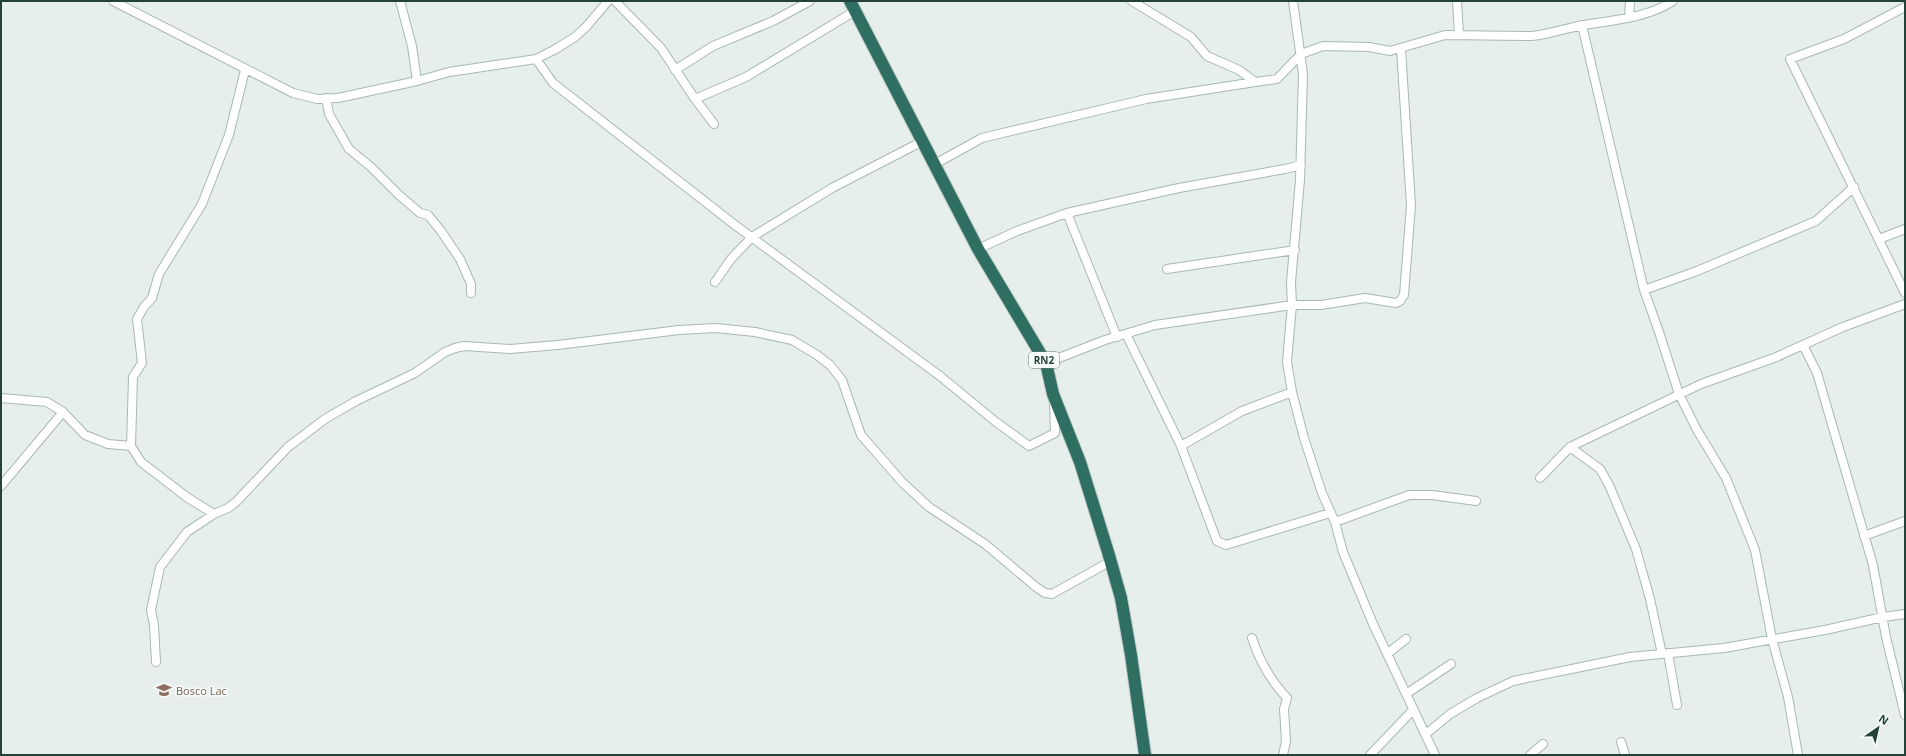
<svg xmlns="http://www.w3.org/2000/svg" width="1906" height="756" viewBox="0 0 1906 756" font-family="'Open Sans',sans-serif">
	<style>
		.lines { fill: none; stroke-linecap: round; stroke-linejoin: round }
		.street-casing { stroke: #a8b8b2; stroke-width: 10 }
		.highway-casing { stroke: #c2cac8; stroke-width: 14 }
		.street { stroke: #fff; stroke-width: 8 }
		.highway { stroke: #2f6f62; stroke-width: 12 }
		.labels { text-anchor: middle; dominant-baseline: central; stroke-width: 3.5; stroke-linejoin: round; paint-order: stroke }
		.shield { fill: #f7fbf9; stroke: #637a73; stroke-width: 1 }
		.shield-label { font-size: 10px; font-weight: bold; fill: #24423a }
		.education-label { font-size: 11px; fill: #785e54; stroke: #f7fbf9; text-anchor: start }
	</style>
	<rect width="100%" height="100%" fill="#e6efeb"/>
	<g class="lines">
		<!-- street casing -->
		<g class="street-casing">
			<path id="street" d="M113,1L293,93L317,99L338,98L417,81L449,72L536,59L554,50L575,37L586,27L608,1
				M400,1L412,46L417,81
				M615,1L661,48L695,99L746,77L855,11
				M1132,1L1191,37L1207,56L1239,70L1255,82L1277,79L1301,54L1323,46L1369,47L1390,51L1445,35L1532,36C1550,34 1566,28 1584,25C1614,20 1647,18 1673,1
				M1293,1L1303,74L1300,180L1291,282L1292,305L1287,362L1292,392L1304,438L1322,493L1335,522L1343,552L1373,624L1435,755
				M1457,1L1459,34
				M1905,7L1844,39L1790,59L1905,293
				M1629,17L1630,1
				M1582,25L1644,290L1659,332L1679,394L1697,430L1726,478L1755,550L1772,639L1788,697L1798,755
				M536,59L553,83L735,225L940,376L996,422L1029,446L1055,433L1054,403
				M675,70L713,46L773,21L810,1
				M326,98L329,114L349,149L371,167L399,195L420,213L428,215L441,231L460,259L471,284V293
				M695,99L714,124
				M935,164L982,138L1146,99L1255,82
				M1067,213L1117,337
				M1879,239L1905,229
				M978,249L1017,231L1067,213L1179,188L1285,169L1301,165
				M1167,269L1295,250
				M715,282L731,259L752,237L832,188L923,141
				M1644,290L1697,271L1816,221L1854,187
				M1126,334L1181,446L1217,541L1226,545L1330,513
				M1803,345L1817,373L1873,565L1886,637L1905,715
				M1046,363L1105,340L1155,325L1292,305H1321L1365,298L1396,303L1400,301L1404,295L1411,205L1401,49
				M1,398L47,402L63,412L85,435L108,444L131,446L141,462L188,498L214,514
				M131,446L133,377L142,363L137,319L144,307L152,298L159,274L202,204L229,135L245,70
				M1181,446L1242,411L1292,392
				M1570,447L1600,469L1609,485L1636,549L1650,599L1662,654
				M1540,478L1570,447L1701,384L1774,358L1843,327L1905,304
				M1,486L63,412
				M1335,522L1409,495H1432L1476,501
				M1864,536L1905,521
				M1252,638C1259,660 1272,682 1287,698L1284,709L1286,741L1283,755
				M1668,653L1677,705
				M1387,654L1406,639
				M156,662L154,625L151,610L160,567L187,532L214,514L228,508L236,502L288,447L325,419L356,401L415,373L445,352L455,348L464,346L510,349L558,345L679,330L716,328L755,332L792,340L817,355L830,365L842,380L861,435L902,482L929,507L985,544L1036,587L1045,593L1052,594L1111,561
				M1406,694L1451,664
				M1426,734L1450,714L1477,698L1513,681L1630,657L1724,648L1825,630L1883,617L1905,614
				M1621,742L1625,755
				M1370,755L1413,710
				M1530,755L1543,744"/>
		</g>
		<!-- highway casing -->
		<g class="highway-casing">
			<path id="highway" d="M850,1L978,249L1046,363L1053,394L1080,462L1108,552L1121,598L1131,655L1145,755"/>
		</g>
		<!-- street -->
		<use href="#street" class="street"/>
		<!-- highway -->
		<use href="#highway" class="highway"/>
	</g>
	<!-- icons -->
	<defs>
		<g id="school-bare" transform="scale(1.2)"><path d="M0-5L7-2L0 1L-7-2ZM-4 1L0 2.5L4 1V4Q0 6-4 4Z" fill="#8d6e63" stroke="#f7fbf9" stroke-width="2.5" paint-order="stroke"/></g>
	</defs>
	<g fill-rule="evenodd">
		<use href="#school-bare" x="164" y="690"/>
	</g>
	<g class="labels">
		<!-- shield labels -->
		<rect class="shield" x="1029" y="352" width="30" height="16" rx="3"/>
		<g class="shield-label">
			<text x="1044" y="360">RN2</text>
		</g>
		<!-- education labels -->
		<g class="education-label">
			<text x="176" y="690">Bosco Lac</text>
		</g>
	</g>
	<!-- border -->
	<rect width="1906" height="756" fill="none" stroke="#24423a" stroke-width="4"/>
	<!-- north arrow -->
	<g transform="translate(1878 728) rotate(34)" stroke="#f7fbf9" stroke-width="3" paint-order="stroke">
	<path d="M0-3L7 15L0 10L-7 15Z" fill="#24423a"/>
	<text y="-6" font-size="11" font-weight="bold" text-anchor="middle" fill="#24423a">N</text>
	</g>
</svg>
